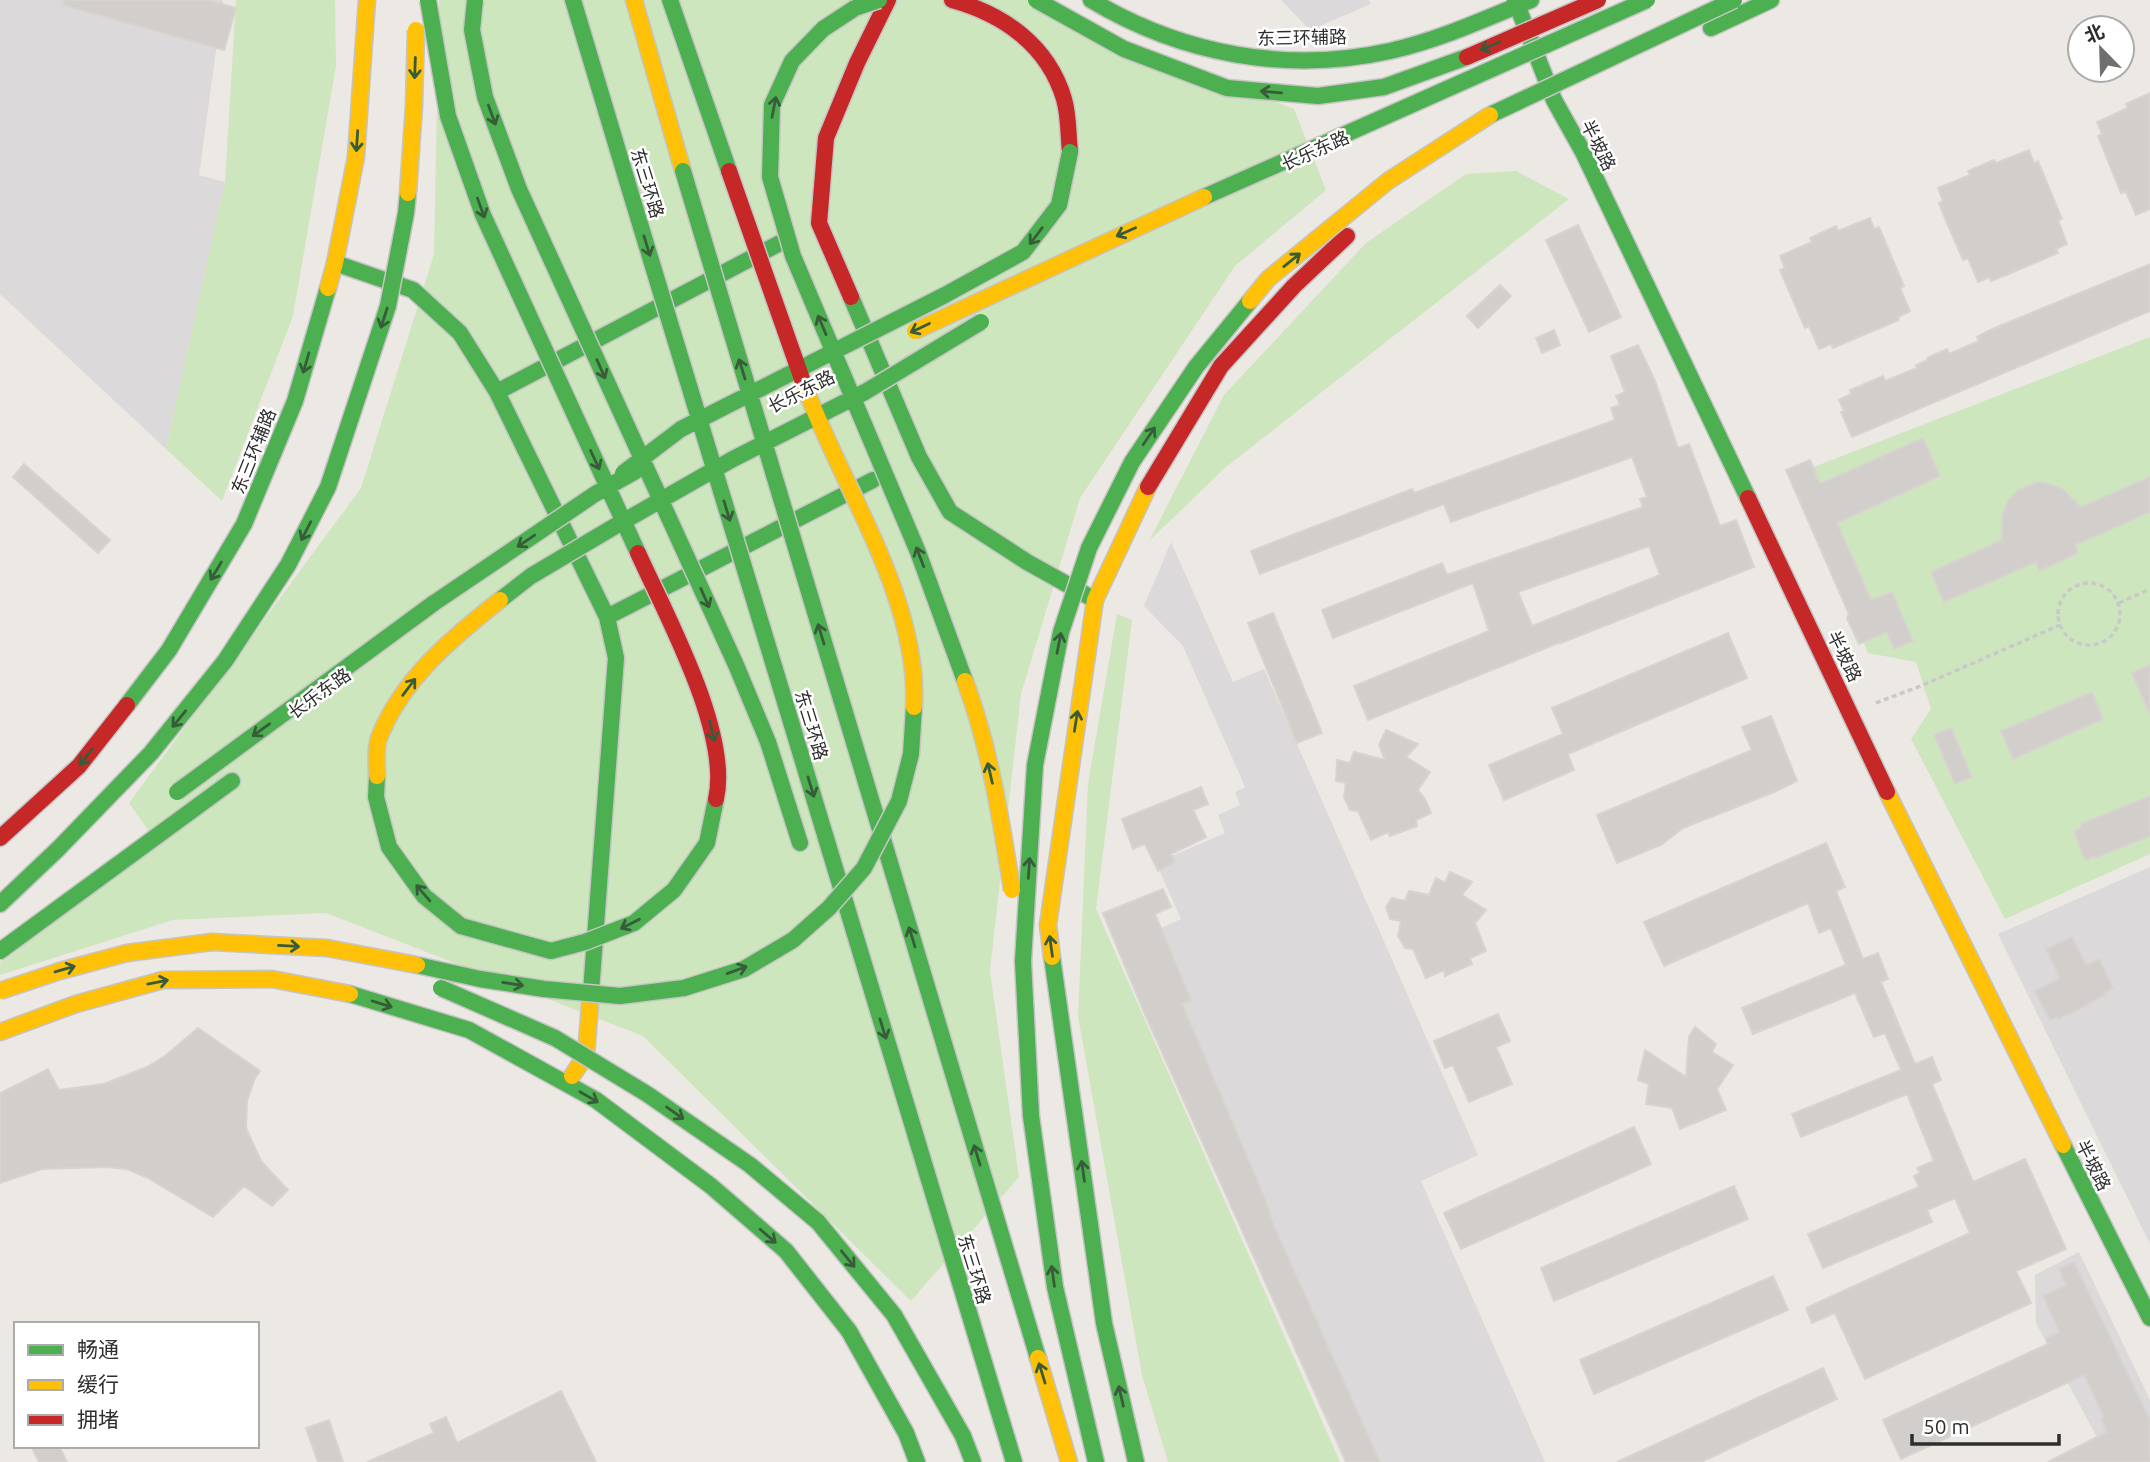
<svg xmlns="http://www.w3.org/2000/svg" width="2150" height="1462" viewBox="0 0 2150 1462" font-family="Ubuntu,'Noto Sans SC',sans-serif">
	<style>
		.industrial { fill: #dcd9db }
		.green { fill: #cee6be }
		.building { fill: #d1cecb; stroke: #d7d4d0; stroke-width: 2; fill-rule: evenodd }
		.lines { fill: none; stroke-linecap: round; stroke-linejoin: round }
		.fast-casing { stroke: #c5c4c5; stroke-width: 19 }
		.slow-casing { stroke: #c5c4c5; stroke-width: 19 }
		.jam-casing { stroke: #c5c4c5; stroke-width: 19 }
		.path { stroke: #c9c9c8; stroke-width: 3.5; stroke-dasharray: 5 3.5; stroke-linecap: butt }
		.fast { stroke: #4caf50; stroke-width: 16 }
		.slow { stroke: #ffc107; stroke-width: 16 }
		.jam { stroke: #c62828; stroke-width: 16 }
		.fast-bridge-casing { stroke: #c6c5c4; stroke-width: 19; stroke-linecap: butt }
		.slow-bridge-casing { stroke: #c6c5c4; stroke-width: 19; stroke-linecap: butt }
		.jam-bridge-casing { stroke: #c6c5c4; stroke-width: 19; stroke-linecap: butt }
		.fast-bridge { stroke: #4caf50; stroke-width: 16 }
		.slow-bridge { stroke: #ffc107; stroke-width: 16 }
		.jam-bridge { stroke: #c62828; stroke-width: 16 }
		.oneway { stroke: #385b3a }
		.labels { text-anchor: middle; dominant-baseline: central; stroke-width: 5; stroke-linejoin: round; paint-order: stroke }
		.street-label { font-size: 18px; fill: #2e2e2e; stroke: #fff }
	</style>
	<rect width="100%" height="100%" fill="#ece8e4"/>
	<!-- industrial -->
	<path class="industrial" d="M0,0H223L199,175L225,182L166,449L0,294Z
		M1281,0H1369L1371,4L1310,30Z
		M1171,542L1233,682L1264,669L1478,1155L1421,1181L1545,1462H1359L1130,942L1181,919L1156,863L1225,833L1218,815L1240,805L1235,792L1245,787L1183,646L1144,606Z
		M2150,867V1244L1998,934Z
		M2079,1252L2150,1400V1462H2110L2036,1323L2035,1275Z"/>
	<!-- green -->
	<path class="green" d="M236,0H335L336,66L293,316L222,501L166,449L225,182Z
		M439,0H1028L1294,109L1326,190L1235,266L1080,498L1021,694L990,971L1019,1177L911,1301L643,1036L326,913L173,920L0,975V963L158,844L129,803L361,488L434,254Z
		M1516,171L1569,199L1226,467L1149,541L1224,395L1366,243L1466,174Z
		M2150,337V854L2005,919L1911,739L1931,709L1916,662L1868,653L1793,475Z
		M1117,614L1132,620L1096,909L1340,1462H1168L1142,1375L1078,1016L1088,784Z"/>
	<!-- building -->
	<path class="building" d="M64,0H208L236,8L224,50L63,5Z
		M2150,93V209L2136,215L2126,192L2121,193L2098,136L2102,134L2097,122L2128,108L2126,104Z
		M2029,150L2034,163L2038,161L2062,219L2058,220L2067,244L2056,249L2058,253L2011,273L1991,281L1990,277L1978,282L1968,258L1963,260L1947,223L1939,203L1943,201L1938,188L1970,175L1968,171L1994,160L1996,163Z
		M1870,218L1874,229L1879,227L1895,265L1904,286L1900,288L1910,311L1898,317L1899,320L1833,348L1831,344L1819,349L1809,326L1805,328L1780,270L1785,268L1780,256L1812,242L1810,238L1836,226L1838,231Z
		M1578,225L1621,317L1589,332L1546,240Z
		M2150,264V311L1852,437L1841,412L1844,411L1839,400L1851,394L1850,390L1883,376L1885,381L1917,368L1916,365L1928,360L1927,358L1947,349L1949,354L1979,341L1977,337L1990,330Z
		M1500,285L1511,296L1478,328L1467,316Z
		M1554,330L1560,345L1542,353L1536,338Z
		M1638,345L1655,381L1678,448L1689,444L1720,526L1736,520L1754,567L1561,643V642L1368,720L1354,686L1489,631L1473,583L1333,638L1322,610L1442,563L1447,575L1643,507L1640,499L1647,497L1632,457L1451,522L1444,504L1260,574L1251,551L1412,489L1414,493L1615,420L1611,408L1620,405L1616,396L1625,392L1611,356ZM1649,546L1660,575L1532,626L1518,592Z
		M1923,438L1940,476L1837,523L1871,600L1892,592L1913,641L1894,649L1887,632L1859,644L1847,618L1849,614L1786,470L1810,460L1820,484Z
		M24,464L110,540L98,553L13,477Z
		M2150,477V512L2075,545L2078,553L2039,571L2036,562L1944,602L1931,572L2002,540V516L2008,501L2018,490L2038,482L2050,484L2063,489L2081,507Z
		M1273,613L1322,733L1297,743L1248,623Z
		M1728,633L1747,678L1568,754L1574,770L1504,800L1489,765L1563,734L1552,708Z
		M2150,665V715L2132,673Z
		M2092,692L2103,719L2013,759L2001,731Z
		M1771,716L1797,781L1774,792L1683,828L1661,845L1617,863L1597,815L1752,750L1742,727Z
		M1951,728L1972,777L1955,784L1934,735Z
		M1386,730L1418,744L1406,757L1430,772L1418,790L1425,799L1431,813L1416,820L1417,826L1390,836L1388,832L1371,840L1358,811L1350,810L1344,797L1346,783L1336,781L1337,760L1350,763L1354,752L1385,760L1379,745Z
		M1201,787L1208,804L1193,810L1206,837L1171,854L1175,862L1158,871L1145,844L1133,849L1122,819Z
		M2150,796V836L2095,858V856L2085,860L2074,831L2082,827L2081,824Z
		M1826,843L1845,887L1836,891L1863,959L1878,953L1888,979L1881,982L1915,1064L1932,1057L1941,1080L1932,1084L1973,1182L2025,1159L2066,1249L2016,1271L2031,1303L1865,1379L1835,1313L1812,1323L1806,1308L1970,1233L1955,1198L1927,1210L1932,1222L1823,1268L1808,1234L1919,1187L1914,1176L1920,1173L1917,1168L1934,1161L1907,1094L1801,1137L1792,1114L1901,1070L1885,1033L1874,1037L1855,993L1753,1034L1742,1008L1846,965L1831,928L1819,933L1808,903L1664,966L1644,922Z
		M1450,872L1472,882L1462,895L1486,910L1475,923L1486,951L1470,958L1472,964L1445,976L1444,970L1426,978L1413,949L1405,948L1398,936L1401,921L1390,919L1386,907L1392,898L1405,901L1409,891L1429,895L1436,878L1445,883Z
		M1163,889L1171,907L1155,914L1191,1000L1182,1004L1264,1196L1274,1226L1380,1462H1346L1144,1012L1103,913Z
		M2072,937L2086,965L2099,959L2113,988L2105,992L2107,994L2075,1011L2058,1019L2057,1017L2050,1020L2035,991L2060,978L2046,949Z
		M1498,1014L1510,1041L1496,1047L1512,1084L1469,1102L1453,1065L1445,1068L1434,1041Z
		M1695,1027L1716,1044L1712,1052L1733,1065L1717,1089L1726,1110L1680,1129L1672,1108L1646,1104L1649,1084L1638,1080L1645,1050L1686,1077L1689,1037Z
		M198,1028L260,1071L255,1078L247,1101L246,1128L261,1161L288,1190L272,1206L244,1186L213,1217L148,1178L127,1169L106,1167L42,1169L0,1183V1093L48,1069L59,1090L104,1084L147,1067L165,1056Z
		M1634,1127L1651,1164L1461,1249L1444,1213Z
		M1734,1186L1748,1219L1554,1301L1541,1268Z
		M2074,1262L2150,1420V1462H2048L2107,1432L2101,1419L2104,1417L2084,1375L1901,1459L1883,1420L2048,1344L2046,1338L2060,1332L2043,1296L2066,1285L2059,1269Z
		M1773,1276L1788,1310L1594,1394L1580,1360Z
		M1823,1368L1837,1399L1701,1462H1617Z
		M561,1391L596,1462H367L434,1433L430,1424L446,1417L457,1443Z
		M329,1420L343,1462H318L306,1428Z
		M31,1446H59L67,1462H39Z"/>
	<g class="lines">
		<!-- fast casing -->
		<g class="fast-casing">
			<path id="fast" d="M573,0L627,181
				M670,0L729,171
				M1091,0C1181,54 1286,74 1390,51C1439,40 1485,19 1531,0
				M1515,0L1554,100L1583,152L1748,498
				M1711,28L1771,0
				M335,263L413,290L460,333L497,392L607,617L616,658L591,992
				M851,297L919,457L950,512L1027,562L1095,600
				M497,392L780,243
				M607,617L873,480
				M841,699L1038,1358
				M127,705L169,650L244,524L295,401L328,288
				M791,722L1014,1462
				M768,742L800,843
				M0,904L58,849
				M0,951L232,781
				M1052,957L1104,1323L1136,1462
				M1023,961L1031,1116L1055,1287L1096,1462
				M350,994L469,1030L596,1100L711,1186L786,1251L849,1331L906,1433L917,1462
				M2063,1145L2150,1318
				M963,1436L973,1462"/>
		</g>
		<!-- slow casing -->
		<g class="slow-casing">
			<path id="slow" d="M634,0L683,171
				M328,288L335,263L356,157L367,0
				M1887,792L2063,1145
				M1052,957L1048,925L1095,600L1148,487
				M0,1032L76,1004L163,980L272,979L350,994
				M572,1076L586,1055L591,992
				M1038,1358L1069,1462"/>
		</g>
		<!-- jam casing -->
		<g class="jam-casing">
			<path id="jam" d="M952,0C1003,14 1048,45 1064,99C1069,116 1068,134 1070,152
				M851,297L819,223L826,138L857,63L888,0
				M1148,487L1221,366L1294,286L1347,236
				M1748,498L1887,792
				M0,838L79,766L127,705"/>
		</g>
		<!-- path -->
		<path class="path" d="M2058 614a31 31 0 1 1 62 0a31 31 0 1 1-62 0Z
			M2119,603L2150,589
			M1876,703L1923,685L2060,625"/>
		<!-- fast -->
		<use href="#fast" class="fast"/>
		<!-- slow -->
		<use href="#slow" class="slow"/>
		<!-- jam -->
		<use href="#jam" class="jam"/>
		<!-- fast-bridge casing -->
		<g class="fast-bridge-casing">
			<path id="fast-bridge" d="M428,0L448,116L483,215L638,553
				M475,0L472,30L485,97L519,189L736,665L768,742
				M879,0L855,8L823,29L792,61L772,105L770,177L793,256L918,552L965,681
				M1036,0L1124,49L1227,88L1318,96L1384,87L1467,57
				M1490,115L1734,0
				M683,171L841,699
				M627,181L791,722
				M1204,197L1647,0
				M623,473L681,429L945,295L1023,252L1059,205L1070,152
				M500,600L531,576L617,525L733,459L865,392L981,322
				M377,776L376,797L389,847L424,896L461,926L551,951L585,942L634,923L674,890L707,843L716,799
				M177,792L434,603L595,494L636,471
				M58,849L151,753L225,661L288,565L328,487L388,306L406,213L408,193
				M1023,961L1035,765L1061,632L1089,548L1132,462L1196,367L1250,301
				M417,965L480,979L544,989L620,996L684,988L744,969L793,940L829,908L864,868L899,801L911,754L914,707
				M441,988L555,1038L647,1094L750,1165L818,1222L894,1315L963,1436"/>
		</g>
		<!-- slow-bridge casing -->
		<g class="slow-bridge-casing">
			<path id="slow-bridge" d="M408,193L414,106L416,30
				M1250,301L1268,279L1388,181L1490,115
				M915,331L1204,197
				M802,379C838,481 920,596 914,707
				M965,681C990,748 1001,820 1012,890
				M377,776C377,764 375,748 379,738C402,679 452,638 500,600
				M0,991L60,971L127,953L212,942L327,948L417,965"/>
		</g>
		<!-- jam-bridge casing -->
		<g class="jam-bridge-casing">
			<path id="jam-bridge" d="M1467,57L1598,0
				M729,171L802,379
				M638,553C666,615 731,733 716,799"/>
		</g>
		<!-- fast-bridge -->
		<use href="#fast-bridge" class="fast-bridge"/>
		<!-- slow-bridge -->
		<use href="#slow-bridge" class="slow-bridge"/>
		<!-- jam-bridge -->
		<use href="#jam-bridge" class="jam-bridge"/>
	</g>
	<!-- one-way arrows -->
	<defs><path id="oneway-shaft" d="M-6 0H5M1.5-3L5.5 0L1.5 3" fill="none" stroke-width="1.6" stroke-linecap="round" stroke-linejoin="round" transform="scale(1.75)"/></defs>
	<g class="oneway">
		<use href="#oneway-shaft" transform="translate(1490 46) rotate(157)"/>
		<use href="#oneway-shaft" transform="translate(415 68) rotate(92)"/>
		<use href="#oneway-shaft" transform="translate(1271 92) rotate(-175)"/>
		<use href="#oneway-shaft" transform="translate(774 107) rotate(-79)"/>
		<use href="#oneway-shaft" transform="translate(492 115) rotate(70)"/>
		<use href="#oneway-shaft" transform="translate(357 141) rotate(94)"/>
		<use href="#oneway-shaft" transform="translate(481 208) rotate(70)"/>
		<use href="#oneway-shaft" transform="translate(1126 232) rotate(156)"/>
		<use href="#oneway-shaft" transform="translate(1036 236) rotate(127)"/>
		<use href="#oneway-shaft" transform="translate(647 246) rotate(73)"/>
		<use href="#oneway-shaft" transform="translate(1292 260) rotate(-39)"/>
		<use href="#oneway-shaft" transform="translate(384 318) rotate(108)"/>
		<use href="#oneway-shaft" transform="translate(822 325) rotate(-113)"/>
		<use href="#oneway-shaft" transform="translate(920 328) rotate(154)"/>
		<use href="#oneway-shaft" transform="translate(306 363) rotate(106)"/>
		<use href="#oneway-shaft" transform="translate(601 369) rotate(66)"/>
		<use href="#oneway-shaft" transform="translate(742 369) rotate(-107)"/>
		<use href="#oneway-shaft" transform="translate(1149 436) rotate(-56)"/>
		<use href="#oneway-shaft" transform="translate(595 460) rotate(65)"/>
		<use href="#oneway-shaft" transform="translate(727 511) rotate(73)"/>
		<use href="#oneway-shaft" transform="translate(306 531) rotate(117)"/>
		<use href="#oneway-shaft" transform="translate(526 541) rotate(146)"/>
		<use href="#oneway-shaft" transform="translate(920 557) rotate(-111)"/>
		<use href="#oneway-shaft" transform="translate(216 571) rotate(121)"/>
		<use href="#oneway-shaft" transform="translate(705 598) rotate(66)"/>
		<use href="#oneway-shaft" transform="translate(821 634) rotate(-107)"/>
		<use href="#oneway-shaft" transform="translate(1059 643) rotate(-79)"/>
		<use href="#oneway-shaft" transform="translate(409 687) rotate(-53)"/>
		<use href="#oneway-shaft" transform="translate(179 719) rotate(129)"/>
		<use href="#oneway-shaft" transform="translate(1076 721) rotate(-81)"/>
		<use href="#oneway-shaft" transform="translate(261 730) rotate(144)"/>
		<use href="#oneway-shaft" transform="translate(712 731) rotate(77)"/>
		<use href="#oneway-shaft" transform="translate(86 757) rotate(128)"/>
		<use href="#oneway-shaft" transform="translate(990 773) rotate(-103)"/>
		<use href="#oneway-shaft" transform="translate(811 787) rotate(73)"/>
		<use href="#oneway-shaft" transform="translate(1029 868) rotate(-86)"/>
		<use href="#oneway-shaft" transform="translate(423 893) rotate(-131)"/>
		<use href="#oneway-shaft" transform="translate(630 924) rotate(153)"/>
		<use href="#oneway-shaft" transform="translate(912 937) rotate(-107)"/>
		<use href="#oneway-shaft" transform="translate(289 946) rotate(3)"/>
		<use href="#oneway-shaft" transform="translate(1051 946) rotate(-98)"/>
		<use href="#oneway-shaft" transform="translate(65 969) rotate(-16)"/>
		<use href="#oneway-shaft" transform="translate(737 970) rotate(-20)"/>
		<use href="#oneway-shaft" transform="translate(158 982) rotate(-11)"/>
		<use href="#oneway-shaft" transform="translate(513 984) rotate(9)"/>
		<use href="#oneway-shaft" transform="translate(382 1004) rotate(17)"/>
		<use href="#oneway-shaft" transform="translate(883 1029) rotate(73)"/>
		<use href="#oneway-shaft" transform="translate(589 1097) rotate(30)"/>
		<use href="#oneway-shaft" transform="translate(675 1113) rotate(35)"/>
		<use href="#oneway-shaft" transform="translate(977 1155) rotate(-107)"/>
		<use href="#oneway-shaft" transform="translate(1083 1171) rotate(-98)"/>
		<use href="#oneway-shaft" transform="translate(768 1236) rotate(41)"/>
		<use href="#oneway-shaft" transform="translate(848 1259) rotate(51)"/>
		<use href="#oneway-shaft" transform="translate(1053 1276) rotate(-98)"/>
		<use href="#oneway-shaft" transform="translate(1042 1373) rotate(-107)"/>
		<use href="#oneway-shaft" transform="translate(1121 1396) rotate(-103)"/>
	</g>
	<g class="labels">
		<!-- street labels -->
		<g class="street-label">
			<text transform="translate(1302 37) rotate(-1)">东三环辅路</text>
			<text transform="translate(1599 145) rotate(63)">半坡路</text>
			<text transform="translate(1315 150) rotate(-24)">长乐东路</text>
			<text transform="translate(648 183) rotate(73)">东三环路</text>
			<text transform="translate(801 391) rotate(-27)">长乐东路</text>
			<text transform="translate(253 451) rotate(-68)">东三环辅路</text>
			<text transform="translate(1845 656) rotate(64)">半坡路</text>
			<text transform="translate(319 693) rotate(-36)">长乐东路</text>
			<text transform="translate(812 725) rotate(73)">东三环路</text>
			<text transform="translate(2094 1165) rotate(63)">半坡路</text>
			<text transform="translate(975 1269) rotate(73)">东三环路</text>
		</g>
	</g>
	<!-- legend -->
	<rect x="14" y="1322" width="245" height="126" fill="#ffffff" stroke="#ababab" stroke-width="2"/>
	<rect x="28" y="1345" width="35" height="10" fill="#4caf50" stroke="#ababab" stroke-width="2"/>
	<text x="77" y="1357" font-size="21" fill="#2e2e2e">畅通</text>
	<rect x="28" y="1380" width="35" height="10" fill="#ffc107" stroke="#ababab" stroke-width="2"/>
	<text x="77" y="1392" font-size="21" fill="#2e2e2e">缓行</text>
	<rect x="28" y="1415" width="35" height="10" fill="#c62828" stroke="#ababab" stroke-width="2"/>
	<text x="77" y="1427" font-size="21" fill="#2e2e2e">拥堵</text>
	<!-- north arrow -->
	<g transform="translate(2101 49) rotate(337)"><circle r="33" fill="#ffffff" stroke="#ababab" stroke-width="2"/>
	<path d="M0-5L12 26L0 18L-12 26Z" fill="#706f6e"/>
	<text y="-10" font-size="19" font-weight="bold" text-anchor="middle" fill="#2e2e2e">北</text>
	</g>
	<!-- scale -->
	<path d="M1912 1434v10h147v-10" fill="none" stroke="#2e2e2e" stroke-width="3.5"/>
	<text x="1923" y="1434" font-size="21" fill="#2e2e2e" stroke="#ffffff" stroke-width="5" paint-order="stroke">50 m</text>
</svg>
